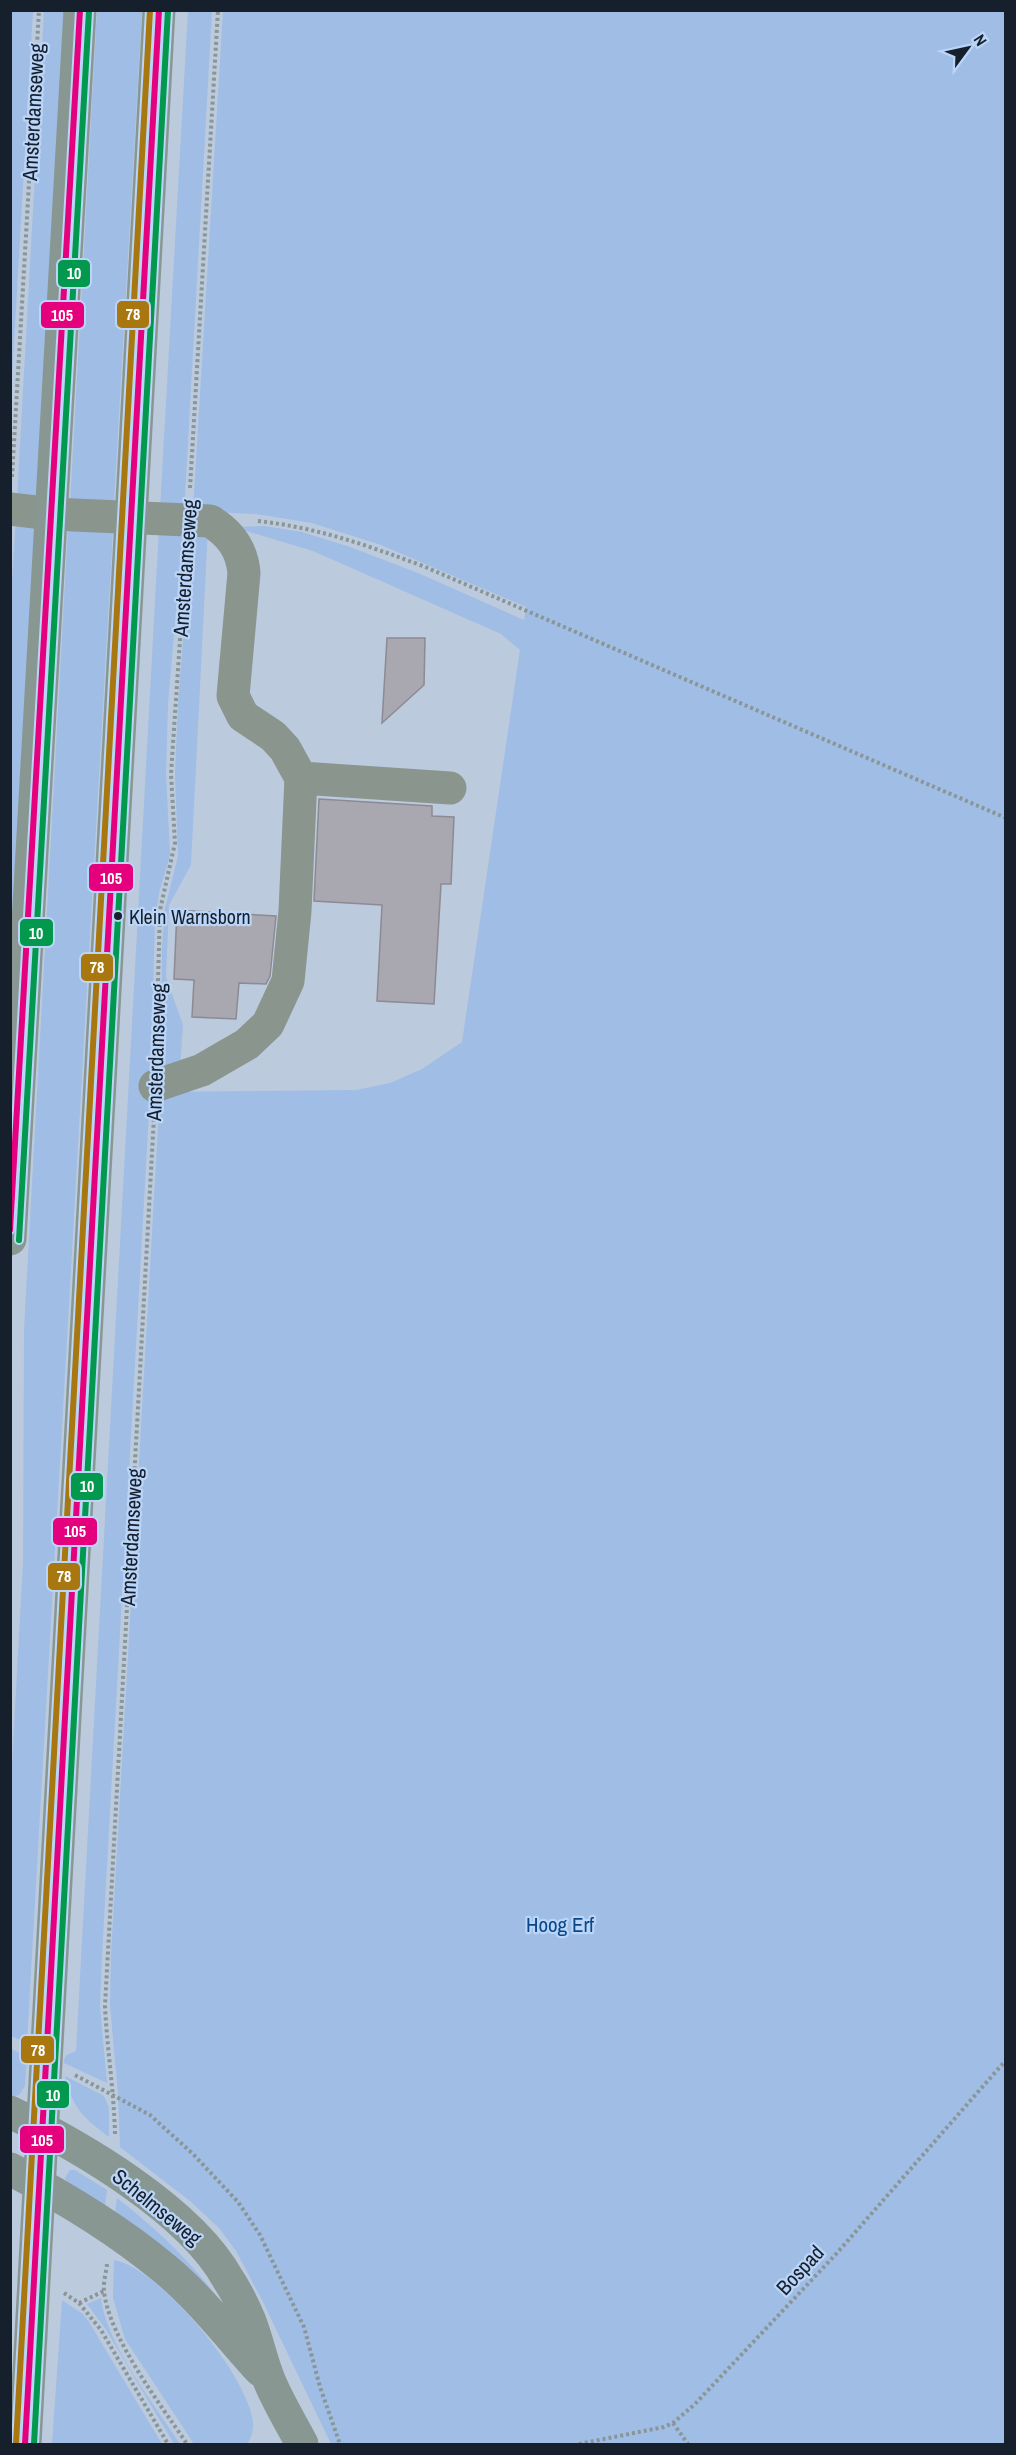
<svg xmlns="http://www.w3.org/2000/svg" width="1016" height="2455" viewBox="0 0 1016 2455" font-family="'Archivo Narrow',sans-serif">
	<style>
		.green { fill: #a0bde5 }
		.building { fill: #a9a7b0; stroke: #8c8a93; stroke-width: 1.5 }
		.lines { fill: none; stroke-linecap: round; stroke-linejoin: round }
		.path { stroke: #8a9596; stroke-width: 4; stroke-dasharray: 3 3; stroke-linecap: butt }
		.minor { stroke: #89958d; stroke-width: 33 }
		.major { stroke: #899792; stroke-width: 33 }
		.bus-1-casing { stroke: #bad5f7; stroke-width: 10 }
		.bus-2-casing { stroke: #bad5f7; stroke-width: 10 }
		.bus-3-casing { stroke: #bad5f7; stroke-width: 10 }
		.bus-1 { stroke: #e5007d; stroke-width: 6 }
		.bus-2 { stroke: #02984d; stroke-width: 6 }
		.bus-3 { stroke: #a8770f; stroke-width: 6 }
		.bus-dot { fill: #161f2c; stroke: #bad5f7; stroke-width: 2 }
		.labels { text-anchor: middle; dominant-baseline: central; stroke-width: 4.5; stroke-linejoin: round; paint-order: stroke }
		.bus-label { font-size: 20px; fill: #161f2c; stroke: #bad5f7; text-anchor: start }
		.street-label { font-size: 21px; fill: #161f2c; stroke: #bad5f7 }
		.park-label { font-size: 21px; fill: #09478b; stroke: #bad5f7 }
		.line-badge { stroke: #bad5f7; stroke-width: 2 }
		.badge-label { font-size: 16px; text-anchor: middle; font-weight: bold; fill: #fff }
	</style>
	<rect width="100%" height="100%" fill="#bccadd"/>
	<!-- green -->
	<path class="green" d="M12,11H33L11,395L10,45Z
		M44,11H65L37,500H17Z
		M97,11H142L114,503L70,504Z
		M188,11H212L184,514L160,509Z
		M223,11H1005V2444H331L263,2302L236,2251L219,2228L190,2201L120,2147L118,2093L110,2006L111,1955L160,1092L356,1090L390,1083L422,1069L462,1042L520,650L501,634L313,551L233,527L264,526L302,532L350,547L418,573L524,620L526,607L381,545L312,523L256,514L193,511Z
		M16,519L36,521L11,974L10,610Z
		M68,527L113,530L27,2043L11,2036L10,1800L23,1563L24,1330Z
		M192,527L208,528L191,865L169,905L166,977L183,1025L180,1068L161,1076L162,948L165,908L178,856L175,774L178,704Z
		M159,528L183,529L168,704L166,774L170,855L159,893L155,921L150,1094L102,1956L100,2007L107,2083L64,2063C64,2054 69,2054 76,2051Z
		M11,2049L27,2056L25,2086L19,2095L11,2097Z
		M65,2076L104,2096L109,2108V2137C84,2118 72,2108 65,2076Z
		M70,2170H75L107,2190L105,2206L67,2183L65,2178Z
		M117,2198C162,2233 200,2270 231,2317L115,2212Z
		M114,2260C160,2268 249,2377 253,2422C254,2430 251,2438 247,2444H194L125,2339L113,2298Z
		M101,2298C106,2344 155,2405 180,2444H174L105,2328L87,2304Z
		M62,2300L83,2314L89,2322L162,2444H52Z"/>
	<!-- building -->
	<path class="building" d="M387,638H425L424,685L382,723Z
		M319,799L432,806V816L454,817L451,884H441L434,1004L377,1001L382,905L314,901Z
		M177,910L276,916L270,976L266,984L239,983L236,1019L192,1017L194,980L174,979Z"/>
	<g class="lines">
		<!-- path -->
		<path class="path" d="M12,477L39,10
			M190,488L218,10
			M258,521C319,528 366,545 423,566L1006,818
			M140,917L160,918
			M156,1053L160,910L175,843L171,774L186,550
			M75,2075L150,2115L193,2154L238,2202L260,2235L304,2327L320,2387L340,2444
			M115,2134C114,2091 107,2049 105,2006L154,1117
			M107,2264C106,2273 103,2283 104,2291C109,2338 161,2405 187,2444
			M64,2293L79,2303L101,2330L168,2444
			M79,2303L104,2291
			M673,2423L688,2444
			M579,2444L664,2427L673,2423L695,2404L837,2253L1006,2060"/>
		<!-- minor -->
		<path class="minor" d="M10,509L52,514L210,521C230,533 242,549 244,573L233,696L243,716L273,736L285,749L301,778L295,911L288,981L268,1024L247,1044L202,1070L155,1086
			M301,778L450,788"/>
		<!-- major -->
		<path class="major" d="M10,1239L80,10
			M10,2112C80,2146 190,2210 228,2279C236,2291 243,2305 249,2319C257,2339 261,2360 269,2380C278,2402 291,2423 302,2444
			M10,2169C64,2197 118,2230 165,2269C200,2298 229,2336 260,2370
			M25,2444L159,10"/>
		<!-- bus-1 casing -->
		<g class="bus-1-casing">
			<path id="bus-1" d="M10,1230L80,10
				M25,2444L159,10"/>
		</g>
		<!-- bus-2 casing -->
		<g class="bus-2-casing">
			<path id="bus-2" d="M19,1240L89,11
				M34,2444L168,10"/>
		</g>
		<!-- bus-3 casing -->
		<g class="bus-3-casing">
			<path id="bus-3" d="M16,2444L150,10"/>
		</g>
		<!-- bus-1 -->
		<use href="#bus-1" class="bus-1"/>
		<!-- bus-2 -->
		<use href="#bus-2" class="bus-2"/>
		<!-- bus-3 -->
		<use href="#bus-3" class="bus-3"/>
	</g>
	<!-- markers -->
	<circle class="bus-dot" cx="118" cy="916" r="5"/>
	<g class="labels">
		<!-- bus labels -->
		<g class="bus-label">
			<text x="129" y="916">Klein Warnsborn</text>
		</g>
		<!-- street labels -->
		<g class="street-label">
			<text transform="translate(33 112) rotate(-87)">Amsterdamseweg</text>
			<text transform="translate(185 568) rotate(-86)">Amsterdamseweg</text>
			<text transform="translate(156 1052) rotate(-88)">Amsterdamseweg</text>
			<text transform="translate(131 1537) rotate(-87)">Amsterdamseweg</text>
			<text transform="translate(157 2207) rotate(39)">Schelmseweg</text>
			<text transform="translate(800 2270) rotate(-47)">Bospad</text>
		</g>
		<!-- park labels -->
		<g class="park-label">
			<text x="560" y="1924">Hoog Erf</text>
		</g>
	</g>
	<g class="line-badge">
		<rect x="57" y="259" width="34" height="29" rx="6" fill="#02984d"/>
		<rect x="116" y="300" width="34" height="29" rx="6" fill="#a8770f"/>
		<rect x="40" y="301" width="45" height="28" rx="6" fill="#e5007d"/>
		<rect x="88" y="863" width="46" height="29" rx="6" fill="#e5007d"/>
		<rect x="19" y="918" width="35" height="29" rx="6" fill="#02984d"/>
		<rect x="80" y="953" width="34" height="29" rx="6" fill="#a8770f"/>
		<rect x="70" y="1472" width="34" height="29" rx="6" fill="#02984d"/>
		<rect x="52" y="1517" width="46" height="29" rx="6" fill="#e5007d"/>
		<rect x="47" y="1562" width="34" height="29" rx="6" fill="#a8770f"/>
		<rect x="20" y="2035" width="35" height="29" rx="6" fill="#a8770f"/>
		<rect x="36" y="2080" width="34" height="29" rx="6" fill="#02984d"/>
		<rect x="19" y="2125" width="46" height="29" rx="6" fill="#e5007d"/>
	</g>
	<g class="badge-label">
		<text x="74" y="279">10</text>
		<text x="133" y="320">78</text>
		<text x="62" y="321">105</text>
		<text x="111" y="884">105</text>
		<text x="36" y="939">10</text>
		<text x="97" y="973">78</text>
		<text x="87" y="1492">10</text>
		<text x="75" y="1537">105</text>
		<text x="64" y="1582">78</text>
		<text x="38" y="2056">78</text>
		<text x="53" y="2101">10</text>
		<text x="42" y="2146">105</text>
	</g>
	<!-- border -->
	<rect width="1016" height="2455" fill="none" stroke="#161f2c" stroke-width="24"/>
	<!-- north arrow -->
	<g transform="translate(968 48) rotate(57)" stroke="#bad5f7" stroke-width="4.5" paint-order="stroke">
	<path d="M0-4.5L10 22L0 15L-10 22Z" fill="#161f2c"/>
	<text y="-9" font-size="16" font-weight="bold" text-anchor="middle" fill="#161f2c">N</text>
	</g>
</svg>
